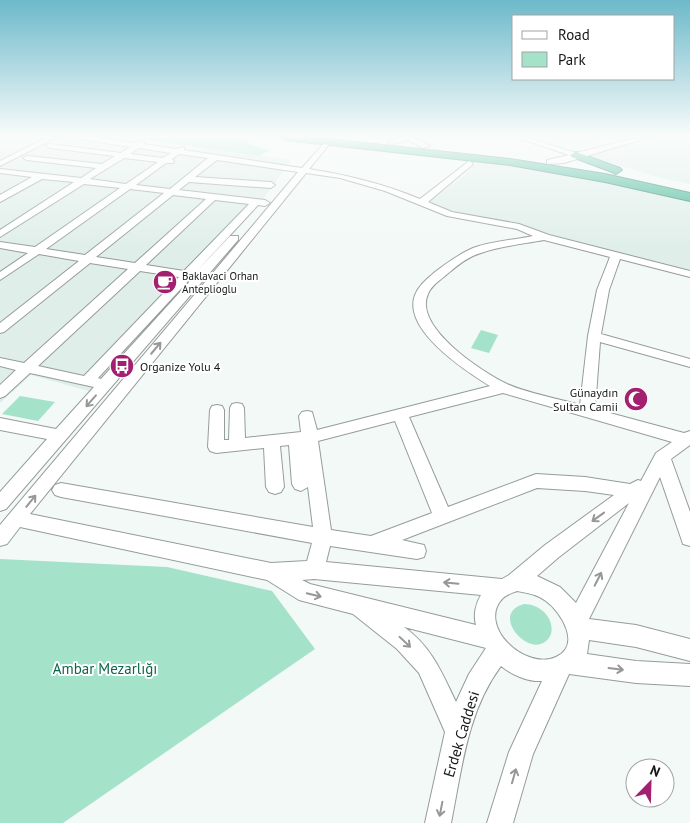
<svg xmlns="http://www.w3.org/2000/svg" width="690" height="823" viewBox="0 0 690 823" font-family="'PT Sans',sans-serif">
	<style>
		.built { fill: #dfeee8 }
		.green { fill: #a4e2ca }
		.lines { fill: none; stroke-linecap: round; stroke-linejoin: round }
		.minor-casing { stroke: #969c9a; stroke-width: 2 }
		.highway-casing { stroke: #2e7e66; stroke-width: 2 }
		.minor { fill: #fff; fill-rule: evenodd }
		.highway { fill: #3bb591; fill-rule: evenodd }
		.oneway { stroke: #969797 }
		.labels { text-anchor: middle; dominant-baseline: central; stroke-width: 4; stroke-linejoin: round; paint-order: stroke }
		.far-poi-label { font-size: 11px; fill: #161817; stroke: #fff; text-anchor: start }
		.poi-label { font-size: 12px; fill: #161817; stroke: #fff; text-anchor: start }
		.near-park-label { font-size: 15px; fill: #0d654d; stroke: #fff }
		.near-street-label { font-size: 15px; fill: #161817; stroke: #fff }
	</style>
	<rect width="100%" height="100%" fill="#f2f9f6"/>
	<!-- built -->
	<path class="built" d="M0,137H130L291,160L271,189L245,220L89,391L31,375L0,403Z
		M531,137H632L573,150Z
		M655,137H690V184L661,178L591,157L601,151Z
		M478,160L577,175L690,199V271L583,244L512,223L457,213L429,202L466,174Z"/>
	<!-- green -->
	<path class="green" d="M130,137H248L249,144L270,150L259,156Z
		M481,330L498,335L489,353L471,348Z
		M20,396L55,402L38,421L2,414Z
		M0,559L167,567L272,591L315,649L63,823H0Z
		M524,604C540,604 555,618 551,634C536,667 486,614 524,604Z"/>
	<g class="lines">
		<!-- minor casing -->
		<g class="minor-casing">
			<path id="minor" d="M48,137H57L0,166V161Z
				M77,137H93L136,143L144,141V144L176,149L184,147V150L302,168L328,139L332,141L309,169C348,175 384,184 420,199L469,161L473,163L472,165L428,202L452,212L519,224L549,235L690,271V277L620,259L609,290L601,334L690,359V367L600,342L595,409L684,433L690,431V445L671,459L690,512V546L683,544L681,538L660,477L589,619L636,625L690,639V661L636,647L589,640L587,654L636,661L690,664V686L636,683L569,674L533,754L513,823H487L509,752L542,681C528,682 512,675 501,666C467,712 462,768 451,823H425L445,732L419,673L397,649L353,614L299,600L267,580L20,527L7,544L0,546V525L298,172L217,160L195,177L271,182L275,185L271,188L189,182L179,190L265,200L270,203L265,206L258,205L195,273L230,236H238V240L6,509L0,511V492L47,439L0,430V418L56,429L94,387L30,373L5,396L0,398V385L16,370L0,366V358L24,363L128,269L90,263L4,332L0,333V323L79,261L39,254L0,280V272L28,253L0,248V242L35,247L120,188L84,184L0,237V230L74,182L42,179L0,202V195L32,177L0,173V169L81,178L96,168L27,160L23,158L27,156L102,164L115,156L50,148L46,146L50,144L121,153L130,147L81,139ZM139,148L171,153L163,158L130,154ZM179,154L208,158L170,189L136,185L166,163H173L174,161L172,159ZM124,158L158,162L126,184L90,179ZM306,173L340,178L385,191L447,216L517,229L533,236C514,240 492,241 473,248C459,254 447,263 435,272C427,279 419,285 415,295C402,330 466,371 490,386L317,430L312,412L307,411L302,412L299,416L301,432L245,438L244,408L242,404L237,403L232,404L230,408L229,440H224V410L222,406L217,405L212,406L210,410L208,447L210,451L216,453L264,448L266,487L269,492L275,494L281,492L284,487L280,446L289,445L292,484L295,489L301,491L308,487L313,527L61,483L55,485L52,490L55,495L61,497L312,543L307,561L271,563L30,514ZM130,189L164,193L85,255L46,249ZM173,195L206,199L135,263L96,257ZM215,200L249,204L184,271L146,265ZM544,240L610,257L597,290L588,336L580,405C559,399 527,393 507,384C482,372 413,327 428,294C431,286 439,281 446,275C457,266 467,257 481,253C501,246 523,244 544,240ZM140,271L179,277L84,376L38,366ZM190,279H192L101,379L98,378ZM503,393L672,442L656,453L641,481L638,480L630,484L585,477L536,474L448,507L409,417ZM395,421L432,513L371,536L331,530L318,441ZM537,488L585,491L614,495L545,545L509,575L502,579L326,562L330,546L417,559L424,557L426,551L424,545L402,540ZM629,503L576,603L560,587L537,576L559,557ZM314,579L481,595C476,603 473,615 476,625L310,584L302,580ZM517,591C527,593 537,594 546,601C561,612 582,645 556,657C525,671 476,625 503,598C506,595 512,593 517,591ZM404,627L486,648L469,674L456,702C442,673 432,647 404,627Z
				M402,137H413L430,146L423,148L408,140L392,144L388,142Z
				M515,137H525L576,153L639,137H650L564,163L547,164V160L569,155Z"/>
		</g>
		<!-- highway casing -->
		<g class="highway-casing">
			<path id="highway" d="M280,137H310L510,159L605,174L690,193V201L605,182L510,165L285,140Z
				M576,152L620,168L622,170L616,174L612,172L572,157L570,155Z"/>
		</g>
		<!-- minor -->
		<use href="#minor" class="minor"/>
		<!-- highway -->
		<use href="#highway" class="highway"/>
	</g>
	<!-- one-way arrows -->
	<defs><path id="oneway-shaft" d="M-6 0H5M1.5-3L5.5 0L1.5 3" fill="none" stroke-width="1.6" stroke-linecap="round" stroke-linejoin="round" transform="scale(1.25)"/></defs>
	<g class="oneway">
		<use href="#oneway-shaft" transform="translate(156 348) rotate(-50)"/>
		<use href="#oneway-shaft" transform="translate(91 401) rotate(131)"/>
		<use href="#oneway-shaft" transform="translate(31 501) rotate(-51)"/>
		<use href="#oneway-shaft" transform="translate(598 517) rotate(144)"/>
		<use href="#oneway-shaft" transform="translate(598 579) rotate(-63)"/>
		<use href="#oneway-shaft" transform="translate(451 583) rotate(-175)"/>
		<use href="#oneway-shaft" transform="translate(314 595) rotate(14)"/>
		<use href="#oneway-shaft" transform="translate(405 642) rotate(43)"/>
		<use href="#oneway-shaft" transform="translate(616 669) rotate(7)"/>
		<use href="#oneway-shaft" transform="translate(514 776) rotate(-74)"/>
		<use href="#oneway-shaft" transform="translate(441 809) rotate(101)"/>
	</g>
	<!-- sky -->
	<linearGradient id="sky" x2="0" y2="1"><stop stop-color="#6db9ca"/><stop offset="0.54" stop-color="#f9fcfb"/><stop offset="1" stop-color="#f9fcfb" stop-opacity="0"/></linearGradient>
	<rect width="690" height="252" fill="url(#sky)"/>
	<!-- icons -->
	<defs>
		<g id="cafe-disc" transform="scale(1.25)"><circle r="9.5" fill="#a2206f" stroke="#fff"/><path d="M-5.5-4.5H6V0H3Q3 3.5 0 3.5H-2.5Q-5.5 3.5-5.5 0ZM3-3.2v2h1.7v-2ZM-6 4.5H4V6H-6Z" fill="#fff"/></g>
		<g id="bus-disc" transform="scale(1.25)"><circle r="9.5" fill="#a2206f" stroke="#fff"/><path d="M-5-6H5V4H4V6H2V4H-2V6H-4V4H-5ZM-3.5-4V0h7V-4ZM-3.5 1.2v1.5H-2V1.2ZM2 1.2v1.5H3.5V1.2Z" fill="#fff"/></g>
		<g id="mosque-disc" transform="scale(1.25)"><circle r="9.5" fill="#a2206f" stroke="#fff"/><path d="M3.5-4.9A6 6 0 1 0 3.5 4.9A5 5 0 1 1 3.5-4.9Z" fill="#fff"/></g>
	</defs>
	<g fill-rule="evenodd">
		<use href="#cafe-disc" x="165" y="282"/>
		<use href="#bus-disc" x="122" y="366"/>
		<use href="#mosque-disc" x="636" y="399"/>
	</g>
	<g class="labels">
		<!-- far-poi labels -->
		<g class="far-poi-label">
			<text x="182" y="276">Baklavaci Orhan<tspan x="182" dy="13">Anteplioglu</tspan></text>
		</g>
		<!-- poi labels -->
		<g class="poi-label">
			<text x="140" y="366">Organize Yolu 4</text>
			<text x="618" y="392" text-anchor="end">Günaydın<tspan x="618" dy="14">Sultan Camii</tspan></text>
		</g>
		<!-- near-park labels -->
		<g class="near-park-label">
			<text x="105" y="668">Ambar Mezarlığı</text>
		</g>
		<!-- near-street labels -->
		<g class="near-street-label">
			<text transform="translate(461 734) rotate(-73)">Erdek Caddesi</text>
		</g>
	</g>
	<!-- legend -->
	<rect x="512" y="15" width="162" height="65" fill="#ffffff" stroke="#a2a3a2"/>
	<rect x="522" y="31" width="25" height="8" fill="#ffffff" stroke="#a2a3a2"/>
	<text x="558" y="40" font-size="15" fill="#161817">Road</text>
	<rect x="522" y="52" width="25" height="15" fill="#a4e2ca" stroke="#a2a3a2"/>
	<text x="558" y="65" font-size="15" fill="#161817">Park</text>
	<!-- north arrow -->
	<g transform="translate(650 783) rotate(23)"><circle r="24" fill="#ffffff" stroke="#a2a3a2"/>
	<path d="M0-4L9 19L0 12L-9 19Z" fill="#a2206f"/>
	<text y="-8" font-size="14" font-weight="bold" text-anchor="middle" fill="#161817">N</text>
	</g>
</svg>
